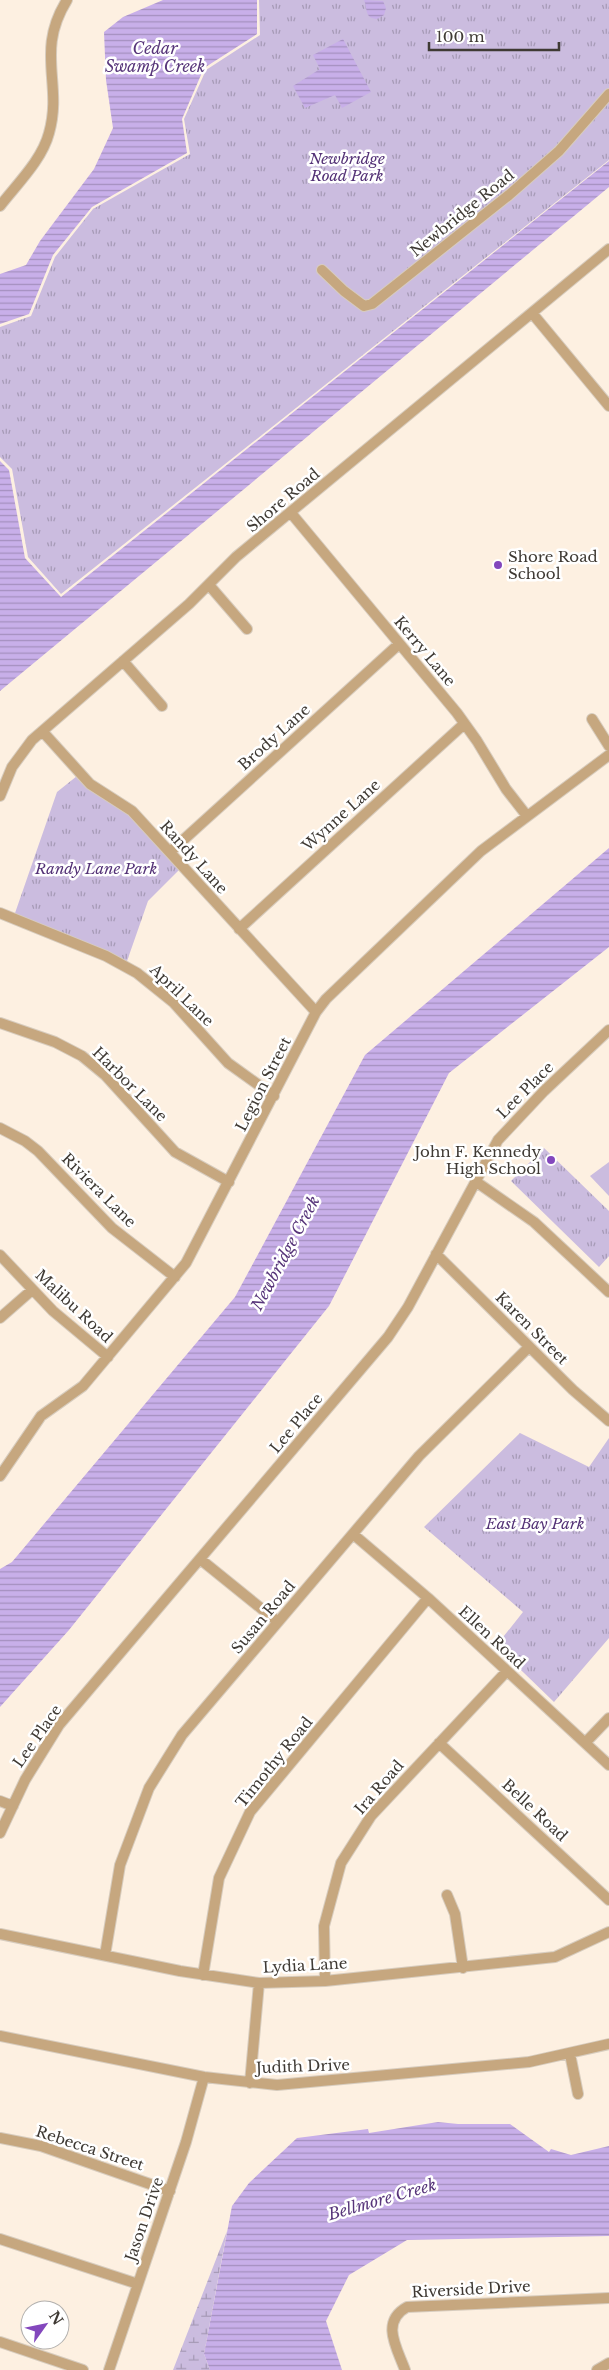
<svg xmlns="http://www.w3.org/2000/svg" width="609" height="2370" viewBox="0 0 609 2370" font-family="'Libre Baskerville',serif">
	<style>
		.green { fill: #cbbcdf }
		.wetland { fill: url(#wetland-marsh) }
		.park { fill: url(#park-tufts) }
		.water { fill: url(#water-rules) }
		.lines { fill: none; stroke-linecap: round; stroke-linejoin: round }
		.street-casing { stroke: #d7ccbe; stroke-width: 12 }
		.street { stroke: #c6a77f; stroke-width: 10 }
		.poi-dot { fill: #8347bd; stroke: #fff; stroke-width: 2 }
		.labels { text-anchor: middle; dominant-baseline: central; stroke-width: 5; stroke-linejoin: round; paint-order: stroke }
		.park-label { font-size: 15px; font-style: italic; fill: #533176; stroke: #fff }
		.street-label { font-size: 15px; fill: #3f3a34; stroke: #fff }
		.poi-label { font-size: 15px; fill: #3f3a34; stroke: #fff; text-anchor: start }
		.water-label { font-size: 16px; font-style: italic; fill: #57357a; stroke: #fff }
	</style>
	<defs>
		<pattern id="wetland-marsh" width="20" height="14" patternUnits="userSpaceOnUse" patternTransform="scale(1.25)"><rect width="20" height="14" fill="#cbbcdf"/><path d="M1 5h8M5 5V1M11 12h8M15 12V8" fill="none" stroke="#a69ab6"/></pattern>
		<pattern id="park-tufts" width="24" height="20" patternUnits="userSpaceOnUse" patternTransform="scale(1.25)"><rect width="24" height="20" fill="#cbbcdf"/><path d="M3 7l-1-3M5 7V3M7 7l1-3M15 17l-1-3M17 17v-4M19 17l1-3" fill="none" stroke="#a69ab6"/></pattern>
		<pattern id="water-rules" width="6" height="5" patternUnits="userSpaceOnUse" patternTransform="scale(1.25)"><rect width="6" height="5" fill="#c8afe9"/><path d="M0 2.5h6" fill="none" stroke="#a48fbe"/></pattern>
	</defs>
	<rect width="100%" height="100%" fill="#fdf0e1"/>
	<!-- green -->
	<path class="green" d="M609,1162V1196L590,1176Z"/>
	<!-- wetland -->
	<path class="wetland" d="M227,2231L204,2354L210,2370H173Z"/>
	<!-- park -->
	<path class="park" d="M259,0H609V160L61,594L28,557L12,469L0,457V327L31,316L55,257L93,209L190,154L184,119L206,70L260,35Z
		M77,776L132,814L180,869L148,901L126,964L14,916L57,792Z
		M544,1148L609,1211V1256L599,1267L511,1181Z
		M520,1433L589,1467L609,1438V1638L554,1702L496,1646L523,1612L424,1527Z"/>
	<!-- water -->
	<path class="water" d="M163,0H257V34L204,68L182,119L187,153L92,207L53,255L29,314L0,324V274L26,265L40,241L94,169L113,128L106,80L104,32L123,17Z
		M364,0L383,1L386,8L384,15L377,19C364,18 368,9 364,0Z
		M343,39L371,92L342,108L335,95L305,108L293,86L320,69L313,55Z
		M609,161V187L0,691V461L9,470L25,558L61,597Z
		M609,848V947L449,1073L329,1306L69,1630L0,1707V1569L12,1562L235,1297L365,1055Z
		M438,2122L458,2124H510L549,2152L551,2149L571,2155L609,2146V2236L407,2240L349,2275L326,2321L342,2370H210L204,2354L232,2206L249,2183L297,2138L368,2129L369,2133Z"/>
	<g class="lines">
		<!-- street casing -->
		<g class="street-casing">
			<path id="street" d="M0,206C17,184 42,160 49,133C63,84 35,51 67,0
				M322,270L344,291L364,306L372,304L509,195L559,151L609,94
				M532,313L609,406
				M291,513L457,713L477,741L506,789L527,816
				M209,585L247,629
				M123,661L162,706
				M592,719L609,746
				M43,732L90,784L132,811L316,1012
				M0,796L12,767L32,740L189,604L236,557L609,249
				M170,852L399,644
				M0,913L106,956L137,973L173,1002L228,1063L274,1096
				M239,929L464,724
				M0,1023L55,1042L82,1056L105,1075L175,1152L229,1182
				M0,1128L25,1141L38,1151L112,1228L175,1277
				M475,1181L534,1222L609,1292
				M436,1254L573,1390L609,1421
				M0,1255L53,1311L108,1357
				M0,1318L32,1290
				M0,1476L41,1416L83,1386L186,1263L316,1012L326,999L481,851L609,755
				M353,1534L428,1598L609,1765
				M200,1559L278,1622
				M439,1743L609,1900
				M585,1743L609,1718
				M0,1801L13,1806
				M0,1833L25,1780L59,1725L388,1337L408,1307L498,1140L544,1091L609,1030
				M447,1895L455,1914L463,1968
				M0,1934L180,1971L259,1983L325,1981L555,1957L609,1932
				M105,1955L120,1865L149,1788L182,1735L419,1456L529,1347
				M203,1975L219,1878L250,1812L428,1598
				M325,1981L324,1926L341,1863L371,1816L507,1671
				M0,2036L204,2077L277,2085L529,2062L609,2044
				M570,2054L578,2094
				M250,2083L259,1983
				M0,2138L41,2146L170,2191
				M0,2239L138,2284
				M0,2342L83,2370
				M109,2370L186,2142L204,2077
				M405,2370C397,2348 380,2322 407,2307L609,2298
				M597,2370L609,2363"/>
		</g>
		<!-- street -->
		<use href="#street" class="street"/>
	</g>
	<!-- markers -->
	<g class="poi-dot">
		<circle cx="498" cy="565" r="5"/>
		<circle cx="551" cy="1160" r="5"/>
	</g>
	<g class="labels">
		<!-- park labels -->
		<g class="park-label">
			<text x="347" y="158">Newbridge<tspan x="347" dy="17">Road Park</tspan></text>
			<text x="96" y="868">Randy Lane Park</text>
			<text x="535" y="1523">East Bay Park</text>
		</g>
		<!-- street labels -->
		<g class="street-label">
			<text transform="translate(462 213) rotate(-39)">Newbridge Road</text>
			<text transform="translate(283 500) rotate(-40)">Shore Road</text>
			<text transform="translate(425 651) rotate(50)">Kerry Lane</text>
			<text transform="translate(274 737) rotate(-42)">Brody Lane</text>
			<text transform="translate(341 815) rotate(-42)">Wynne Lane</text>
			<text transform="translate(194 857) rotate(48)">Randy Lane</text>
			<text transform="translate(182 995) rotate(44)">April Lane</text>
			<text transform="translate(130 1084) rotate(45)">Harbor Lane</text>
			<text transform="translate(263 1084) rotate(-63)">Legion Street</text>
			<text transform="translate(525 1090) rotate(-45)">Lee Place</text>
			<text transform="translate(99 1190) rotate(45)">Riviera Lane</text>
			<text transform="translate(74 1306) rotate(43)">Malibu Road</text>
			<text transform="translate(532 1328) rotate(45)">Karen Street</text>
			<text transform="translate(296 1423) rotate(-50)">Lee Place</text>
			<text transform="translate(263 1617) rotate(-50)">Susan Road</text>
			<text transform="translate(492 1637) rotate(43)">Ellen Road</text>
			<text transform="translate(37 1736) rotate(-55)">Lee Place</text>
			<text transform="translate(274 1762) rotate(-51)">Timothy Road</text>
			<text transform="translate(379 1787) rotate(-49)">Ira Road</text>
			<text transform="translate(535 1810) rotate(43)">Belle Road</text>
			<text transform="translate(305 1965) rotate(-3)">Lydia Lane</text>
			<text transform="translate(303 2066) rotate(-2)">Judith Drive</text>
			<text transform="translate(90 2148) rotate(18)">Rebecca Street</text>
			<text transform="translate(144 2219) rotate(-71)">Jason Drive</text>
			<text transform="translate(471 2289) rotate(-3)">Riverside Drive</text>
		</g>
		<!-- poi labels -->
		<g class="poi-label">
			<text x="508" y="556">Shore Road<tspan x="508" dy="17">School</tspan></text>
			<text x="541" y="1151" text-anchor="end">John F. Kennedy<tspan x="541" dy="17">High School</tspan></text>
		</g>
		<!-- water labels -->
		<g class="water-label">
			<text x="155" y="48">Cedar<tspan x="155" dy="18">Swamp Creek</tspan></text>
			<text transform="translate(285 1253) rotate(-62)">Newbridge Creek</text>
			<text transform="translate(382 2199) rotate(-16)">Bellmore Creek</text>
		</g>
	</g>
	<!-- north arrow -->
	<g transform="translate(45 2325) rotate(57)"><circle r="24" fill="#ffffff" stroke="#b2b0ae"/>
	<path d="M0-4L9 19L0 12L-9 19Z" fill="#8347bd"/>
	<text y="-8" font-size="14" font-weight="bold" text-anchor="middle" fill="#3f3a34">N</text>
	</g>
	<!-- scale -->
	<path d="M429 42v8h130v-8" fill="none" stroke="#3f3a34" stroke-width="2.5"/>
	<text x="436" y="42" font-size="15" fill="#3f3a34" stroke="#ffffff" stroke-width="4" paint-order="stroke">100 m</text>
</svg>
